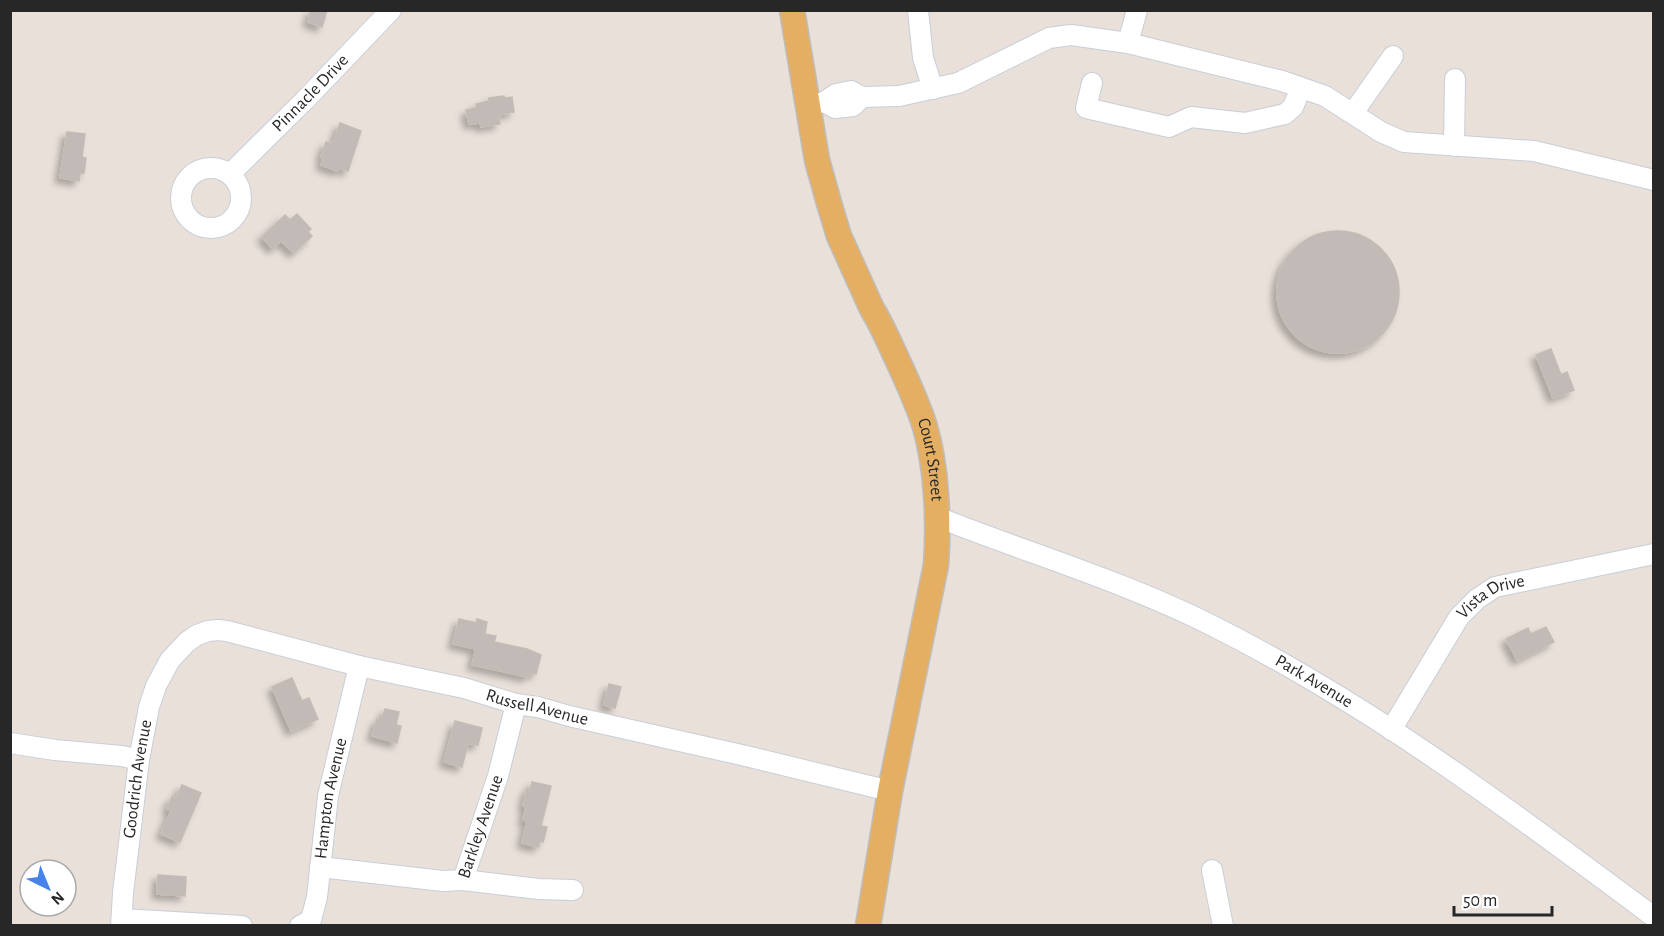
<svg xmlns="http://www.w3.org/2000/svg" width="1664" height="936" viewBox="0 0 1664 936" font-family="'Alegreya Sans',sans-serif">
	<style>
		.building { fill: #c1bab7; stroke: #c4bbb4; stroke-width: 1.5; filter: url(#shadow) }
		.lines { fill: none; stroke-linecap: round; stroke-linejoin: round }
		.minor-casing { stroke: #c8ced8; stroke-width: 22 }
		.major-casing { stroke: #bebebe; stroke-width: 27 }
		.minor { stroke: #fff; stroke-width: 20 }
		.major { stroke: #e4af63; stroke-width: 24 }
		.labels { text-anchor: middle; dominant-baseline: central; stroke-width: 4.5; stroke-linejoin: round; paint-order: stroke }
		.street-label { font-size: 18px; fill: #272727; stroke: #fff }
	</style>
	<defs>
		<filter id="shadow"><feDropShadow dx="-5" dy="5" stdDeviation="3" flood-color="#0004"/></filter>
	</defs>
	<rect width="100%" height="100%" fill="#e9e0da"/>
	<!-- building -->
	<path class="building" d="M311,10H327L322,27L308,22Z
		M504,96L505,98L512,97L514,112L498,115L500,124L481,127L480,123L469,124L466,110L477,108L476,104L489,101V98Z
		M340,123L361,131L348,171L339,168L338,171L321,165L323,158L321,157L326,142L333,144Z
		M67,132L85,134L82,157L86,158L84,173H80L79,181L60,178Z
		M297,214L311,229L308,232L312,236L294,253L281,241L273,249L262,237L285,215L290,220Z
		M1277 292a61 61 0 1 1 122 0a61 61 0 1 1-122 0Z
		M1551,349L1561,375L1567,372L1574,390L1553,398L1536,355Z
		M459,619L476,623L477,619L487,622L485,634L496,636L494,642L527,649L541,655L536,674L529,672L528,677L472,665L476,649L453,644Z
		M1546,627L1554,642L1517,660L1506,639L1528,628L1531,634Z
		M292,678L302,701L309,698L318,719L291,731L272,687Z
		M609,684L621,687L615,708L604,705Z
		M385,709L399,712L396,725L401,726L397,743L372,736L377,719L381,721Z
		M455,721L482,728L478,745L468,743L462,767L444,762Z
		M532,782L551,786L541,826L547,827L543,842L540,841L538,847L522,843L527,821L523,820L526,807L523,806L527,789L530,790Z
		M182,785L201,793L180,842L161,834L171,811L167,809L172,797L176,798Z
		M158,875L186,877L185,896L157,894Z"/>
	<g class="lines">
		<!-- minor casing -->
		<g class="minor-casing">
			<g id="minor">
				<path d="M918,10L923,58L933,89"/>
				<path d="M1128,43L1137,10"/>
				<path d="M1092,83L1086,108L1169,127L1191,117L1245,123L1285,114L1293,107L1301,88"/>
				<path d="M824,102L835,108L853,106L862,97"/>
				<path d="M808,105L824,102L836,94L851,91L862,97L899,96L958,83L1049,38L1071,35L1128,43L1282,81L1325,96L1381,132L1404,142L1534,151L1654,180"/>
				<path d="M1353,113L1393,56"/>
				<path d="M1454,146L1455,79"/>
				<circle cx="211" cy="198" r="30"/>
				<path id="s1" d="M230,174L305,100L391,10"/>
				<path id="s2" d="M937,517C1028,553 1123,581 1211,625C1369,704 1512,811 1654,917"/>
				<path id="s3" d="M1391,730L1459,617L1477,599L1495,587L1654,554"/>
				<path d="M10,743L55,750L122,756L139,760"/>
				<path id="s4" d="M320,867L443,881L463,880L498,776L516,704"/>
				<path d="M1212,870L1223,926"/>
				<path d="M463,880L539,889L573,890"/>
				<path d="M122,919L242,926"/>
				<path id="s5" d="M121,926L123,893L139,760L149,707L156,686L170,660L187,642L197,635L208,631L218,630L227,631L359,666L464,688L516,704L538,707L569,716L746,756L890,791"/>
				<path id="s6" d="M300,926L311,920L317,897L328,796L359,666"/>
			</g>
		</g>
		<!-- major casing -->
		<g class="major-casing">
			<g id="major">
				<path id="s7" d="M792,10L817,160L829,203L839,236L872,309C882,325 889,342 897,359C907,381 918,404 925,427C937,468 939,523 936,565L890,791L868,926"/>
			</g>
		</g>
		<!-- minor -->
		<use href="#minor" class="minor"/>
		<!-- major -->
		<use href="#major" class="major"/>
	</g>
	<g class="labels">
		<!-- street labels -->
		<g class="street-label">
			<text stroke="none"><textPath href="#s1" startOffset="114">Pinnacle Drive</textPath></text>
			<text stroke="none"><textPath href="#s7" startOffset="474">Court Street</textPath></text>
			<text stroke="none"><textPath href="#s3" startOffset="171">Vista Drive</textPath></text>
			<text stroke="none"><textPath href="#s2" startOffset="412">Park Avenue</textPath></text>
			<text stroke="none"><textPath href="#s5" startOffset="660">Russell Avenue</textPath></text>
			<text stroke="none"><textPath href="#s5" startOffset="148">Goodrich Avenue</textPath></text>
			<text stroke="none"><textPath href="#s6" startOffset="136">Hampton Avenue</textPath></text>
			<text stroke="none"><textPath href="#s4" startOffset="200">Barkley Avenue</textPath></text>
		</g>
	</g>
	<!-- border -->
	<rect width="1664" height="936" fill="none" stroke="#272727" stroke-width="24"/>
	<!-- north arrow -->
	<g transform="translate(48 888) rotate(137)"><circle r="28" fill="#ffffff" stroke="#a9a9a9" stroke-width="1.5"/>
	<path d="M0-4.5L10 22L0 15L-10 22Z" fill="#4582ea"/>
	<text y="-9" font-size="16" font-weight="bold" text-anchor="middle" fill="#272727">N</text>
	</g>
	<!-- scale -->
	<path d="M1454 906v9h98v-9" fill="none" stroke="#272727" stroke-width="3"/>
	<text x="1463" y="906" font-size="18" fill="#272727" stroke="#ffffff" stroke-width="4.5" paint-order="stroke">50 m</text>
</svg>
